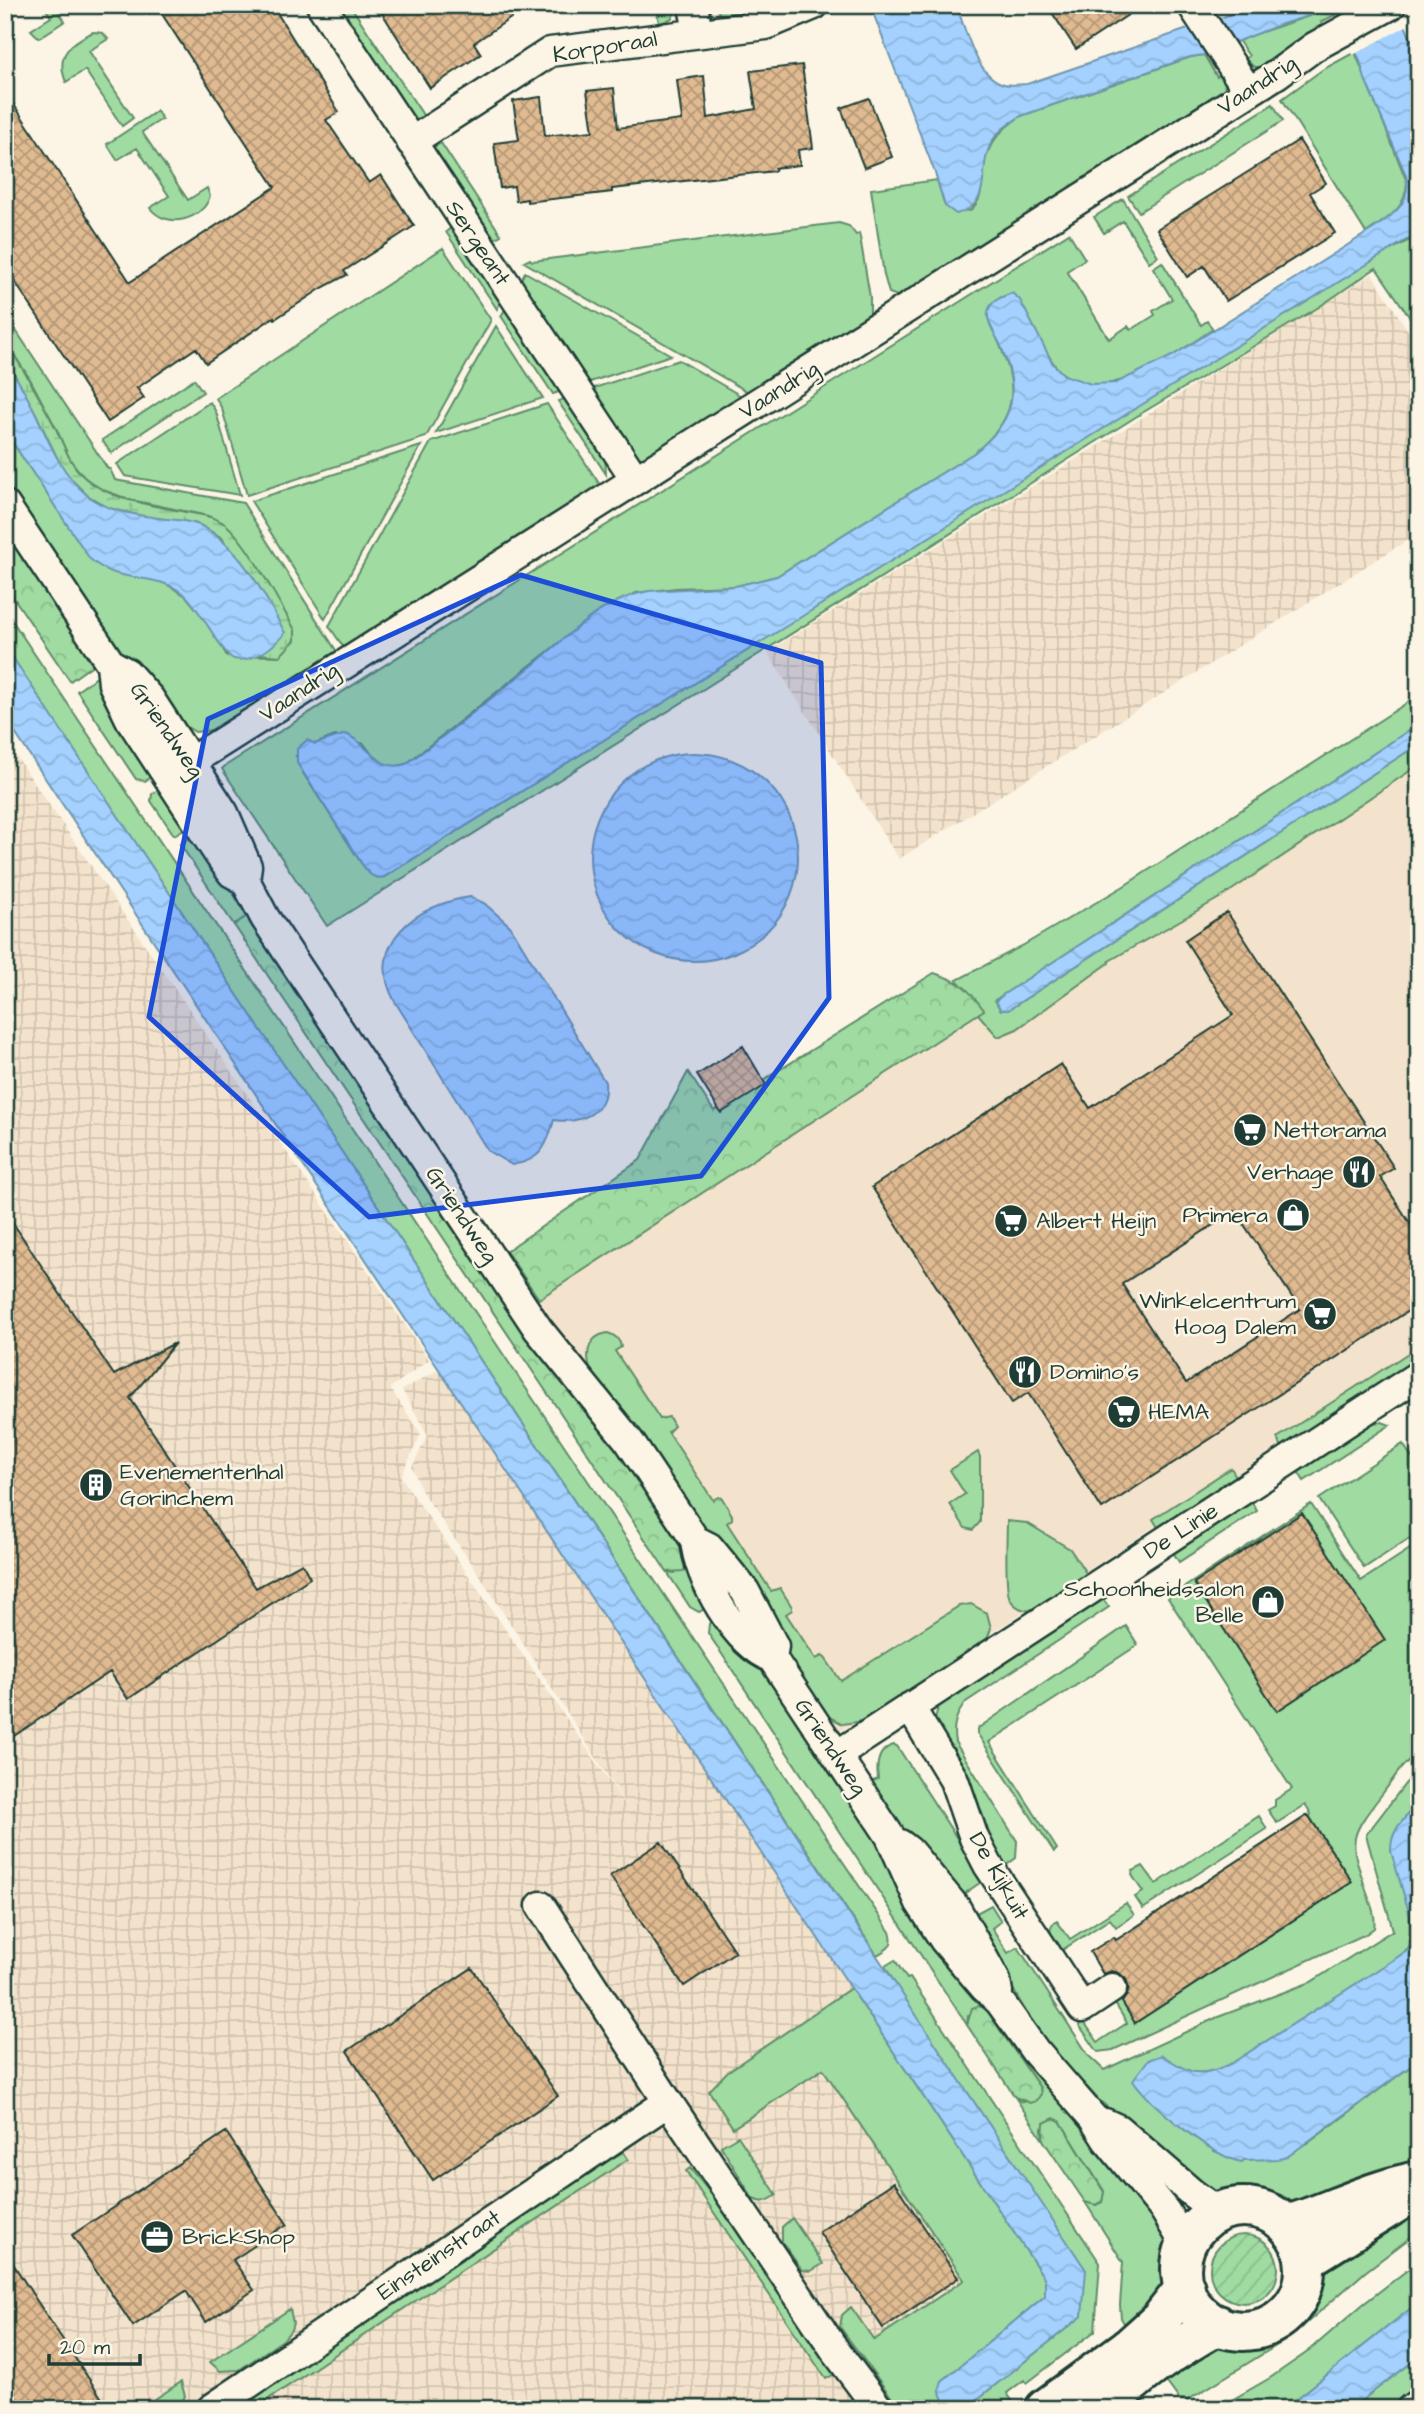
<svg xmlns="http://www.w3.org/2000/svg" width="1424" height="2414" viewBox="0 0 1424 2414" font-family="'Architects Daughter',sans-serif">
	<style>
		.built { fill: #f4e3cc }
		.industrial { fill: url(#industrial-grid) }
		.green { fill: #a0dba1; stroke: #608c6a; stroke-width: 2 }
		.forest { fill: url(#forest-crowns); stroke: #608c6a; stroke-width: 2 }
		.wetland { fill: url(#wetland-marsh); stroke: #608c6a; stroke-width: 2 }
		.garden { fill: url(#garden-furrows); stroke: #608c6a; stroke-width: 2 }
		.water { fill: url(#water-waves); stroke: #6f96ae; stroke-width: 2 }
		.pier { fill: #fcf5e5 }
		.building { fill: url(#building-cross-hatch); stroke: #1f3d34; stroke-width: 2; fill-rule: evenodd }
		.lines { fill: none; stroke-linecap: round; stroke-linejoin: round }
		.minor-casing { stroke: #1f3d34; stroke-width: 33 }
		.secondary-casing { stroke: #1f3d34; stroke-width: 44 }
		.minor { stroke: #fcf5e5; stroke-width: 28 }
		.secondary { stroke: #fcf5e5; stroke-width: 38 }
		.marked { fill: #1d4ed8; fill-opacity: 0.2; stroke: #1d4ed8; stroke-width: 5; stroke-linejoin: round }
		.labels { text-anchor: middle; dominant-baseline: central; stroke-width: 5; stroke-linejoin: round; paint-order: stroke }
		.street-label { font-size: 23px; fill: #1f3d34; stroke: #fcf5e5 }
		.poi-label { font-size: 23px; fill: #1f3d34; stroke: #fcf5e5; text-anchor: start }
	</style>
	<defs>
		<pattern id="industrial-grid" width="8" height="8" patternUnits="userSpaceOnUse" patternTransform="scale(1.75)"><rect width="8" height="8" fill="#f4e3cc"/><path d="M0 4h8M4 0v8" fill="none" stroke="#d1c4b0"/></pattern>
		<pattern id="forest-crowns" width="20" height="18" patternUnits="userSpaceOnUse" patternTransform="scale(1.75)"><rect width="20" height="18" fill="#a0dba1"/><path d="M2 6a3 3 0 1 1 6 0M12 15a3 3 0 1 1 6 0" fill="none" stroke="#89bd8b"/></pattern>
		<pattern id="wetland-marsh" width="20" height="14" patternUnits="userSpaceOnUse" patternTransform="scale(1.75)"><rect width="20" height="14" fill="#a0dba1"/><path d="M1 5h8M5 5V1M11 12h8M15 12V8" fill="none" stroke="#89bd8b"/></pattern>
		<pattern id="garden-furrows" width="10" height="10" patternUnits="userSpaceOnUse" patternTransform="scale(1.75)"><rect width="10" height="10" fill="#a0dba1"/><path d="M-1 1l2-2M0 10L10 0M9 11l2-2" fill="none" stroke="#89bd8b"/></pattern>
		<pattern id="water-waves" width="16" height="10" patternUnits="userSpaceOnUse" patternTransform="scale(1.75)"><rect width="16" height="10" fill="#a4d1ff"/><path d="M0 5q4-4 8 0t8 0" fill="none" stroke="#8db4db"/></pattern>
		<pattern id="building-cross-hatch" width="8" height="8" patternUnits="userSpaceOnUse" patternTransform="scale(1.75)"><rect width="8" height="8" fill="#e0ba91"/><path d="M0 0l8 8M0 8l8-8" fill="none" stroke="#b59877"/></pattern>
	</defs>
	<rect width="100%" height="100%" fill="#fcf5e5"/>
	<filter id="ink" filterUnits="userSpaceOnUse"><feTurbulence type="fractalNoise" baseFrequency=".0143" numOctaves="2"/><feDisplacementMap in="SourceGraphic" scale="14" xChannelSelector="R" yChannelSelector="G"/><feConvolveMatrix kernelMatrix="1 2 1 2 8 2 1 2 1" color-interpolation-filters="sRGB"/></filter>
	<g filter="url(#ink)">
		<!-- built -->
		<path class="built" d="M1419,730V1355L807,1753L539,1299Z"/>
		<!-- industrial -->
		<path class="industrial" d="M1372,274L1419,348V533L899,859L767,652Z
			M5,740L429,1360L390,1388L421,1434L401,1477L632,1814L476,1570L422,1492L412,1467L428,1435L402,1390L440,1369L1045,2279L903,2409H5Z"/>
		<!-- green -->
		<path class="green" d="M43,5H54L65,21L39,38L31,30L51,17Z
			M335,5H350L425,118L414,125Z
			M636,5H678L672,18L659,24L657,9L636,11Z
			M716,5H761L762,10L760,13L729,16L719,14Z
			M1332,11L1335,15L1321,22L1324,28L1263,67H1254L1245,59L1249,56L1238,40L1321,12Z
			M93,32L103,33L108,39L89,51L133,118L122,126L85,70L66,82C55,55 70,43 93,32Z
			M1355,52L1407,182C1406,210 1387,219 1366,233L1282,99L1322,70Z
			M1204,55L1217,77L1222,74C1226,82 1226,88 1220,95L903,298L889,293L884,275L871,189L937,180L945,206L970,211C985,196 980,188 983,169C987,144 1000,130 1021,116L1191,57Z
			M1273,104L1283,121L1139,212L1128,196Z
			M157,111L162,119L142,132L188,200L207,188L210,196C203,220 167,230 150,208L169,196L137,148L117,160L107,144Z
			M441,143L501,235L491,241L430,149Z
			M1123,199L1158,256L1149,262L1123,221L1104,233L1094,217Z
			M839,223L849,226L856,235L859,233L860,237L870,297V315L750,393L524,262L530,259L532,261Z
			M453,226L501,301L497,309L446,232Z
			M1069,233L1085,259L1067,271L1109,339L1128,326L1131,330L1155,315L1153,311L1172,299L1153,268L1162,262L1201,325L1207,321L1213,329C1177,353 1105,409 1062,373C1049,362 1045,346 1035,333C1026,321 1012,310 1001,298L991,325C1017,380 1025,412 974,453L777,576L736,586L676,588L636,593L589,619L406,764L395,767L384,764L371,753L364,744L335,736L315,744L296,756L303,773L362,864L384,877L1310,298L1371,260L1419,235V331L1376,268L1319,307L1142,413L327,926L222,769L225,766Z
			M443,248L491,320L426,437L247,495L222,409L216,398Z
			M525,272L671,355L587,383L519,283Z
			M506,308L562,391L553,394L501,316Z
			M5,314L108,469H110L115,480L243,503L337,652L213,730L195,732L173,718L125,659L5,480V431L67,524L186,596L208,623L227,656C245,658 261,654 280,656L295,630L243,545L226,525L208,516L131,500L100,489L84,477L69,459L57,430L30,379L5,341Z
			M496,326L543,398L436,433Z
			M679,360L743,397L640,464L591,389Z
			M194,379L203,392L111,453L102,440Z
			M567,398L605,455L606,474L558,401Z
			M210,402L216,412L240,495L136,478L125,476L117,464Z
			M547,404L600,485L344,648L329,626L431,442Z
			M421,446L325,619L251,501Z
			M5,610L890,1932C895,1945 888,1949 877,1955L59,728L5,646Z
			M101,674L157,773L145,781L136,779L77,691Z
			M1419,695V724L995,1000L1000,1009L1008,1010L1419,744V763L1407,773L1223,896L1109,961V963L1017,1029L998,1037L978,1014L983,1009L957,980L1022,946L1124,886Z
			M165,785L191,825L174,835L151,801L152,794Z
			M197,834L247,916L234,925L180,844Z
			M608,1333C615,1335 620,1340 621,1347L615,1351L660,1419L669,1417L674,1426L668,1432L713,1500L718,1497L722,1498L732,1515V1519L727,1523L771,1591L780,1588L792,1607V1610L786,1614L816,1659L822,1656L825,1658L841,1681L959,1606L971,1604L987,1613L991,1628L987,1640L864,1721L843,1724L829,1717L711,1540L592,1374C585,1357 586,1336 608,1333Z
			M1419,1346V1360L1283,1449L1277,1438Z
			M1382,1422L1390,1425L1304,1481L1297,1470L1369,1423Z
			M1403,1444L1419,1468V1532L1364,1568L1319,1499Z
			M978,1452L980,1457V1522L973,1530L965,1528L950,1504L965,1494L950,1470Z
			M1231,1468L1237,1478L1159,1529L1153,1519Z
			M1251,1501L1257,1511L1179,1562L1173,1552Z
			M1311,1504L1361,1581L1419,1543V1753C1404,1760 1393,1780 1383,1793C1345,1841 1350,1840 1368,1896C1372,1907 1376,1917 1374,1928L1366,1934L1113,2050L1098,2052L1079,2025L1084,2022L1098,2042L1127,2023L1114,2002L1120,1998L1136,2022L1352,1882L1310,1817L1311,1814L1305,1805L1277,1823L1268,1810L1275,1806V1800L1292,1789L1168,1598Z
			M1007,1521L1027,1523L1070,1549L1088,1576L1034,1611C1025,1611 1015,1608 1010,1599C1004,1588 1007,1537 1007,1521Z
			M687,1557L711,1605L699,1612L690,1607L667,1572L675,1573Z
			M1101,1597L1109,1607L966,1702C956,1715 952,1725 955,1742L1017,1841L1016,1858L1004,1867L991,1847L971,1786L934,1723L938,1707L937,1704Z
			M719,1616L760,1664L968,1980L1030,2067L1161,2220C1188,2271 1159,2294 1131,2335L1121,2318L1120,2305L1123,2262L1085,2202L1096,2205L1102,2202L1104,2191L1060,2121L1042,2128L1043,2140L1015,2097L1023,2102L1041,2094L1040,2088L985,2008L968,2016L967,2025L708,1633L709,1624Z
			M1126,1626L1138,1645L989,1742L1057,1849L1054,1852L977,1733V1729Z
			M894,1745L897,1746L984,1880L958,1898L919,1853L871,1782L878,1779C876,1764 878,1749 894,1745Z
			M1419,1770V1803L1405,1817L1410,1920C1418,1942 1415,1944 1397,1958L1233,2063C1216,2071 1203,2077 1184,2069L1214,2151L1244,2160L1308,2143L1419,2060V2163L1289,2208L1259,2197L1213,2193L1190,2180L1098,2099L1048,2045L1033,2024L971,1916L991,1905L1001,1921L992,1928L1008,1953L1018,1947L1089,2056L1104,2070L1218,2017L1311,1982L1393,1930L1366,1835L1405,1784Z
			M1259,1816L1267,1829L1143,1909L1135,1897L1143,1892L1132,1875L1133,1871L1143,1866L1156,1884Z
			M1126,1903L1134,1915L1116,1927L1110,1919L1059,1952C1053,1941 1044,1929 1057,1921L1070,1939Z
			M895,1960L907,1979L910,1978L1100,2263L1095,2331L1027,2383L1024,2380L1007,2393L1015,2405L1012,2409H965L1082,2316L885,1966Z
			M851,1988L1045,2279V2296L942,2381L952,2409H900L840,2327L842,2315L851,2307L874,2340L964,2280L823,2069L733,2128L709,2091L727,2072Z
			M738,2136L777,2195C768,2201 763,2204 753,2199L721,2146Z
			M623,2152L628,2159L258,2406L252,2396L603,2163Z
			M690,2168L722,2207L836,2373L826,2379L686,2171Z
			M1419,2204V2231L1365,2272L1292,2336L1188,2400L1179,2399L1160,2373L1223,2341H1261L1284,2332L1302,2316L1309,2305L1321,2274L1329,2262Z
			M792,2218L823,2264L811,2271L802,2270L782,2242V2227Z
			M1419,2261V2302L1284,2409H1216L1270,2378L1309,2351L1362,2305Z
			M290,2309L293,2323L291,2330L283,2340L239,2370L220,2371L210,2362Z
			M1419,2357V2386L1389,2409H1350Z
			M181,2382L185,2396L179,2409L143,2407Z"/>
		<!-- forest -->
		<path class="forest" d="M5,530L94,664L70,681L5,585Z
			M247,916L526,1336L617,1448L687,1557L684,1571L667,1572L234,925Z
			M934,973C962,982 967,987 984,1010L539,1299L506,1251L640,1160L688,1072L714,1111Z
			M978,2006L985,2008L1040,2088L1041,2094L1036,2101L1030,2103L1015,2097L967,2025L972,2008Z
			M1054,2118L1060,2121L1104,2192L1102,2202L1096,2205L1085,2202L1043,2140L1044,2123Z"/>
		<!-- wetland -->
		<path class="wetland" d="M5,341C23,368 38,395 53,423C64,443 68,463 85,478C112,501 151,505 185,512C198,514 213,516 225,524C246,539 281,606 295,630V640L280,656L259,654L280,638L222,538L198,524L141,516L109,508L87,495L64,472L35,412L5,358Z"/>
		<!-- garden -->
		<path class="garden" d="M1210 2269a34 34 0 1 1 68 0a34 34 0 1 1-68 0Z"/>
		<!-- water -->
		<path class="water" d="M870,5H956C966,29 976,77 1004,84C1011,86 1020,84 1027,84L1258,5H1396L1419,57V232L384,877C373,880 368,873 362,864L297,763V749L307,740L315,744L346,734C370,744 377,773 406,764C449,733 491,698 533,665C568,636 602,599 649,591L736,586L777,576L974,453C1015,421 1022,391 999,342C995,334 986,321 988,312C991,299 1003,297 1012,293L1020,300L1053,364L1064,375L1091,384L1116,383L1172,356L1373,229C1393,215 1412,203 1406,175L1365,79L1359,58L1332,11L1321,12L1279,25L1204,55L1190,57L1021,116C1012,122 1001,128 995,137C974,165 997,204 956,214L945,206L934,170Z
			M5,358C16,377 27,395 36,414C50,444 61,473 87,495C104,510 130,514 152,517C167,520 186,519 199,525C238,543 266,596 285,633C274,647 253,663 234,659C224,657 199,607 185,595C152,569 122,587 90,559L5,431Z
			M5,646L1086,2270L1082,2316L965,2409L950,2408C942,2399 937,2393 942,2381L1045,2296V2279L5,718Z
			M1419,724V744L1008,1010H1001L996,1001L1004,994Z
			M590 857a104 104 0 1 1 208 0a104 104 0 1 1-208 0Z
			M470,897L484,903L510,926L605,1082C608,1113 581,1124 554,1120C546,1147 542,1160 512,1165L488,1151L394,1000C364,943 418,904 470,897Z
			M1419,1803V2060L1287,2157L1279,2159L1244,2160L1242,2162C1214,2158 1150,2105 1133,2080L1148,2060L1162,2055C1191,2074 1199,2079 1232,2063L1407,1951L1415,1943L1416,1936L1391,1851C1390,1830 1405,1818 1419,1803Z
			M1419,2302V2357L1350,2409H1284Z"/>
		<!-- pier -->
		<path class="pier" d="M1400,5L1410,24L1353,55L1335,21Z"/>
		<!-- building -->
		<path class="building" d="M156,5H272L339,112L326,120L369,183L381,175L414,226L344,271L347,275L322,288L275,319L274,317L206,363L196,348L137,388L144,398L108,422L5,267V91L130,282L275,187Z
			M377,5H530L474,43L481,54L430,88Z
			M1047,5H1143L1076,49Z
			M802,65L813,148L798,150L800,165L775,168V171L612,189V192L527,202V199L516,201L514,186L500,188L494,143L519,140L513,101L541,97L545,136L593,131L587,91L614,88L618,128L682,120L677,80L704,76L708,118L756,109L750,71Z
			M869,98L892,157L864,168L841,108Z
			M1299,140L1326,183L1310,193L1335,233L1226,301L1204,266L1187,277L1157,229Z
			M1227,912L1394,1168L1380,1177L1419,1237V1304L1102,1509L1028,1393L1012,1403L872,1187L1061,1064L1090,1108L1233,1015L1185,940ZM1235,1211L1300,1309L1186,1383L1122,1284Z
			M743,1046L766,1085L721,1113L697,1075Z
			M5,1211L114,1375L175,1343L130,1398L256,1588L302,1563L310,1578L128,1699L110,1672L5,1742Z
			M1302,1513L1385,1640L1277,1711L1194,1583Z
			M1308,1815L1352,1882L1135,2023L1122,2002L1127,1995L1129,1988L1126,1979L1119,1973L1112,1971L1103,1974L1090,1952L1114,1937L1116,1940Z
			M661,1842L735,1952L684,1986L610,1876Z
			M472,1968L558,2096L433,2180L347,2051Z
			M226,2132L287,2224L233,2260L254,2290L206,2322L186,2291L133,2326L72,2235Z
			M894,2182L958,2278L883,2328L819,2232Z
			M5,2251L35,2298L109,2409H5Z"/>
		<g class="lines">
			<!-- minor casing -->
			<g class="minor-casing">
				<path id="minor" d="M321,5L636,480
					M693,5L698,33
					M1192,5L1249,92
					M411,142L550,52L766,25L814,5
					M5,505L111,664L113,684L130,719L219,855L232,873L245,880L265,918L538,1329L629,1441L695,1540C698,1578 735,1644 772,1658L890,1836L920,1903L944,1940L984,1987L1000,2002L1035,2051L1093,2118L1107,2140L1165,2211L1186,2246
					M111,664L127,673L150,699L224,813L247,866L245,880
					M168,776L1277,74L1314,47L1391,5
					M695,1540L709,1547L745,1591L774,1646L772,1658
					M910,1707L954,1780L974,1838L988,1865L1082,2008L1112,1988
					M837,1755L1419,1375
					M900,1844L909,1851L956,1908L996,1981L998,1992
					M668,2102L837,2353L879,2409
					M1105,2123L1118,2129L1192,2193L1218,2212
					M211,2409L668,2102L541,1906
					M1411,2409L1419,2403"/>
			</g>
			<!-- secondary casing -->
			<g class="secondary-casing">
				<path id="secondary" d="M1181 2269a62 62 0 1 1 124 0a62 62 0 1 1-124 0Z
					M1288,2225C1332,2211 1373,2189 1419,2181
					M1305,2260L1401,2200
					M1045,2409L1131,2346L1160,2320L1185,2288
					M1104,2409C1136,2375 1178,2347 1218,2325"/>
			</g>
			<!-- minor -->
			<use href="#minor" class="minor"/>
			<!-- secondary -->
			<use href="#secondary" class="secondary"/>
		</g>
	</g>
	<!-- marked area -->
	<path class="marked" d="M521,575L821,663L829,998L701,1176L369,1217L149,1017L208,719Z"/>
	<!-- icons -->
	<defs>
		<g id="supermarket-disc" transform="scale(1.75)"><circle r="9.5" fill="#1f3d34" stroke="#fcf5e5"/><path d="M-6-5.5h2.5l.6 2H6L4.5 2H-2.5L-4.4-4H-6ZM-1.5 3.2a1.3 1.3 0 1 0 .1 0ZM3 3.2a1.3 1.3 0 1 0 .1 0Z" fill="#fff"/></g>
		<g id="restaurant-disc" transform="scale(1.75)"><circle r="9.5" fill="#1f3d34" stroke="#fcf5e5"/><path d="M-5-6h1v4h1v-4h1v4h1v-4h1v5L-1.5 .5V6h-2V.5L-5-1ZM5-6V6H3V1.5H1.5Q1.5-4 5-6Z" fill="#fff"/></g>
		<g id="shop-disc" transform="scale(1.75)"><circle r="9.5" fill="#1f3d34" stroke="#fcf5e5"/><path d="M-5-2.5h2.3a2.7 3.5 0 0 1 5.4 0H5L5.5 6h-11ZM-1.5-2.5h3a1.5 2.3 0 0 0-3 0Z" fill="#fff"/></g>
		<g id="building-disc" transform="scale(1.75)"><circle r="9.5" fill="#1f3d34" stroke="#fcf5e5"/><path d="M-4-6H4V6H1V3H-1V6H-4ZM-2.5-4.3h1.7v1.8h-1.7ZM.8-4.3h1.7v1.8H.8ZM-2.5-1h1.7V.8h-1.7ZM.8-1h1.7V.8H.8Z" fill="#fff"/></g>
		<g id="office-disc" transform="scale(1.75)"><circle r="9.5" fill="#1f3d34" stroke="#fcf5e5"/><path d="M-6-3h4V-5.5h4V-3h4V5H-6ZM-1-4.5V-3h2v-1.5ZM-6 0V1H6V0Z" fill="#fff"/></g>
	</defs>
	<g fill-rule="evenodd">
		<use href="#supermarket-disc" x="1250" y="1130"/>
		<use href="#restaurant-disc" x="1359" y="1172"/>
		<use href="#shop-disc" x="1293" y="1215"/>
		<use href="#supermarket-disc" x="1011" y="1221"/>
		<use href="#supermarket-disc" x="1320" y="1314"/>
		<use href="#restaurant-disc" x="1025" y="1372"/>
		<use href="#supermarket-disc" x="1124" y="1412"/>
		<use href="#building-disc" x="96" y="1485"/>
		<use href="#shop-disc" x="1268" y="1602"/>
		<use href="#office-disc" x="157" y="2237"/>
	</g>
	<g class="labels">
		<!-- street labels -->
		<g class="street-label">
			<text transform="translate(605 47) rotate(-9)">Korporaal</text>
			<text transform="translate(1257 85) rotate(-33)">Vaandrig</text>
			<text transform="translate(478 243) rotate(56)">Sergeant</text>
			<text transform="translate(779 390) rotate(-32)">Vaandrig</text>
			<text transform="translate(299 692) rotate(-33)">Vaandrig</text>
			<text transform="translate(167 730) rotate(55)">Griendweg</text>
			<text transform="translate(462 1215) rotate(56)">Griendweg</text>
			<text transform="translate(1181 1531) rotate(-33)">De Linie</text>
			<text transform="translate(831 1747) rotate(56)">Griendweg</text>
			<text transform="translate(999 1876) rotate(60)">De Kijkuit</text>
			<text transform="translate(439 2255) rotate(-34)">Einsteinstraat</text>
		</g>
		<!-- poi labels -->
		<g class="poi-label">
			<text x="1274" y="1130">Nettorama</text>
			<text x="1334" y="1172" text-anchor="end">Verhage</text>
			<text x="1268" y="1215" text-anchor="end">Primera</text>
			<text x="1036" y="1221">Albert Heijn</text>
			<text x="1296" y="1301" text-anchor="end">Winkelcentrum<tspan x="1296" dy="26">Hoog Dalem</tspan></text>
			<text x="1050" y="1372">Domino's</text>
			<text x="1148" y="1412">HEMA</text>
			<text x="120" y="1472">Evenementenhal<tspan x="120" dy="26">Gorinchem</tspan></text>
			<text x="1244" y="1589" text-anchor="end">Schoonheidssalon<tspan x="1244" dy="26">Belle</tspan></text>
			<text x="182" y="2237">BrickShop</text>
		</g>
	</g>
	<!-- margin -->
	<rect width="1424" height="2414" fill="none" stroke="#fcf5e5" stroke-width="28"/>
	<rect x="14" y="14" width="1396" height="2386" fill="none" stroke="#1f3d34" stroke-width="2.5" filter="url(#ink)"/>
	<!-- scale -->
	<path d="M49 2354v10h91v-10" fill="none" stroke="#1f3d34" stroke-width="3.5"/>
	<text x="60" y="2354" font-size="21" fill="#1f3d34" stroke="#fcf5e5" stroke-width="5" paint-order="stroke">20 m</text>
</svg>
